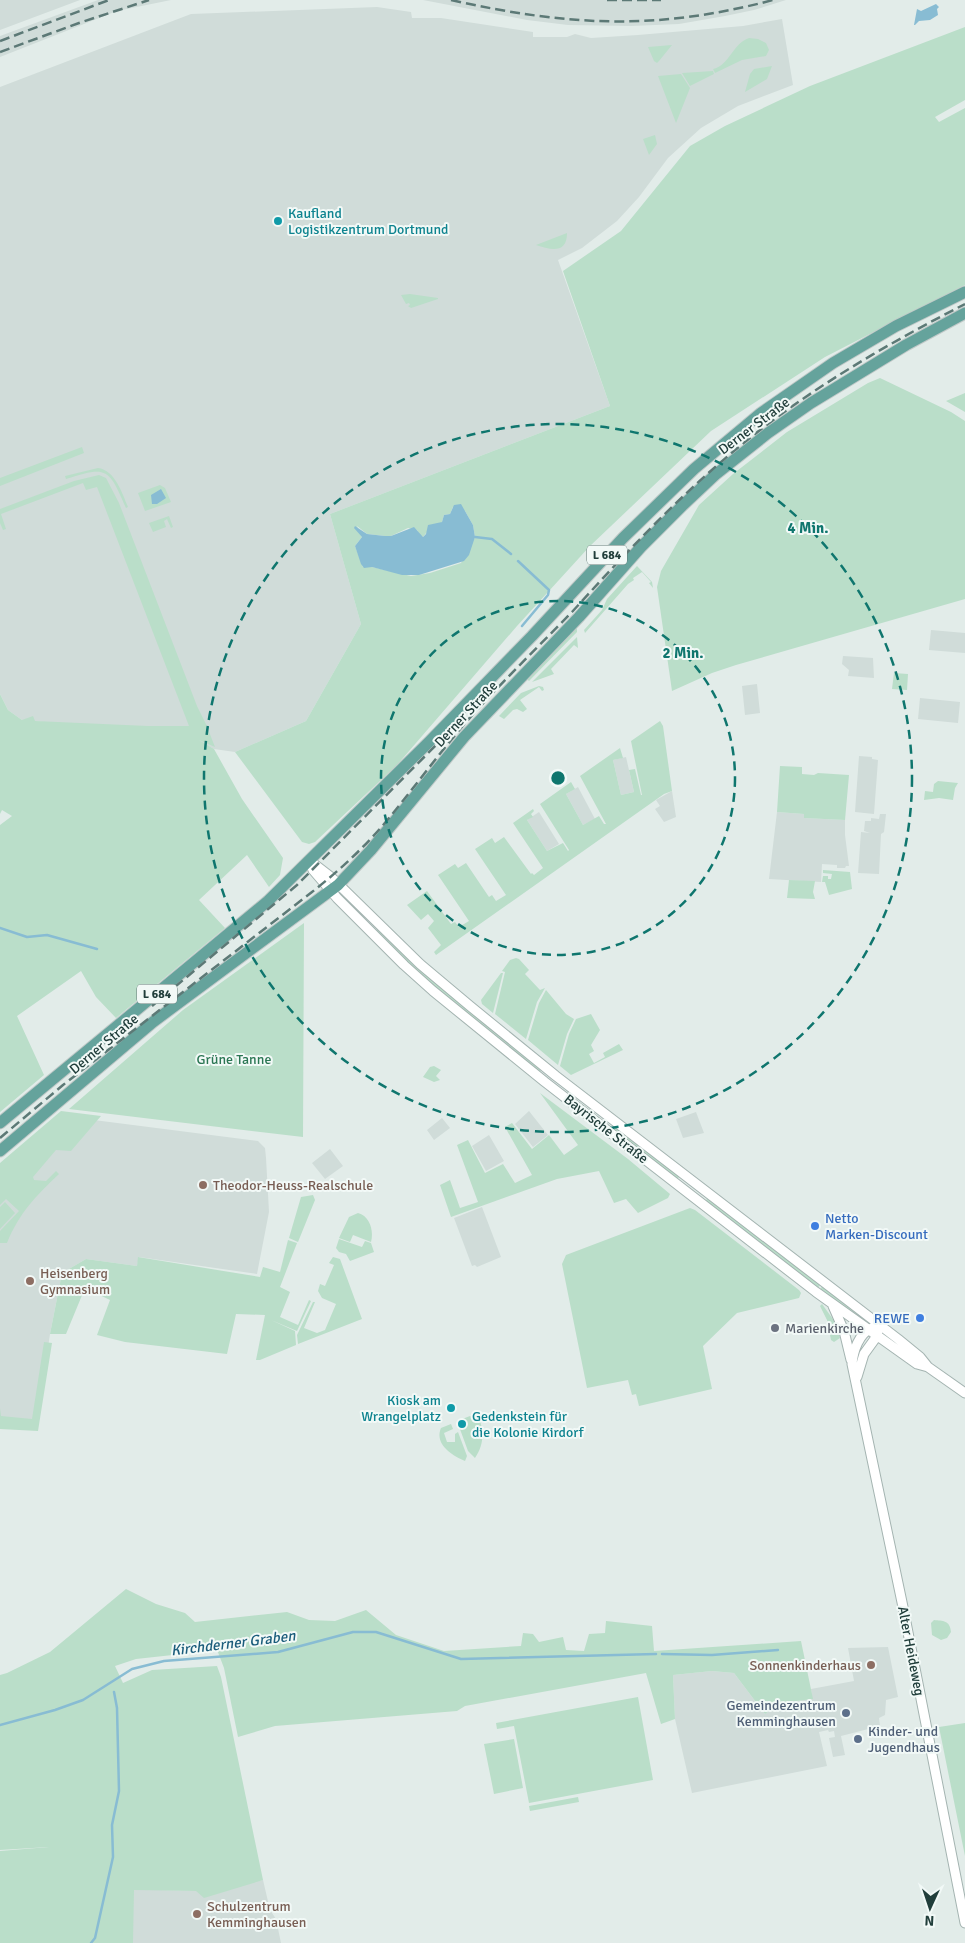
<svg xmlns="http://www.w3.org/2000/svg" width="965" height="1943" viewBox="0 0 965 1943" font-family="Signika,sans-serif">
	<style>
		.built { fill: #d0dcd9 }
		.green { fill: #badec9; fill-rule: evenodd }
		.water { fill: #88bcd3 }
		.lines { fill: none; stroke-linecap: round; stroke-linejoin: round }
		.stream { stroke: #88bcd3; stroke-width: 2.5 }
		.minor-casing { stroke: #a4b4b1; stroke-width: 11 }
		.major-casing { stroke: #c1c9c8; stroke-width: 13 }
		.minor { stroke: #fff; stroke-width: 9 }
		.major { stroke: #65a39c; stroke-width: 11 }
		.rail { stroke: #5c7976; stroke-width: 2.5; stroke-dasharray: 10 5; stroke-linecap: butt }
		.ring { fill: none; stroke: #0f766e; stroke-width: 2.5; stroke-dasharray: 9 6 }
		.culture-dot { fill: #0f9aa8; stroke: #f2f9f7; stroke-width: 2 }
		.education-dot { fill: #8d6e63; stroke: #f2f9f7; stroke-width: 2 }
		.shop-dot { fill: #3f7fe0; stroke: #f2f9f7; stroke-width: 2 }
		.worship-dot { fill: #6b7280; stroke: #f2f9f7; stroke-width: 2 }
		.service-dot { fill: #5c6f8a; stroke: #f2f9f7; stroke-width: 2 }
		.labels { text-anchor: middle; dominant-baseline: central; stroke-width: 4; stroke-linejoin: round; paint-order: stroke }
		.shield { fill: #f2f9f7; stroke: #607673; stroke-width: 1 }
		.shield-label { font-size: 12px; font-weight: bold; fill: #213e3b }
		.culture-label { font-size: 14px; fill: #0d838f; stroke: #f2f9f7; text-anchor: start }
		.street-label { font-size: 14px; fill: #213e3b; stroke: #f2f9f7 }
		.park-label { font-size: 14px; fill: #2a7653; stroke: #f2f9f7 }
		.education-label { font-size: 14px; fill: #785e54; stroke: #f2f9f7; text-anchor: start }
		.shop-label { font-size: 14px; fill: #366cbe; stroke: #f2f9f7; text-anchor: start }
		.worship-label { font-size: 14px; fill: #5b616d; stroke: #f2f9f7; text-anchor: start }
		.service-label { font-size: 14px; fill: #4e5e75; stroke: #f2f9f7; text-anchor: end }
		.water-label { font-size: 15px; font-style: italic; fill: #1a5c7b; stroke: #f2f9f7 }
		.centre { fill: #0f766e; stroke: #f2f9f7; stroke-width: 2.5 }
		.ring-label { font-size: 15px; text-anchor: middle; font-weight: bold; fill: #0f766e; stroke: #f2f9f7; stroke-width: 4; stroke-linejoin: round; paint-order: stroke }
	</style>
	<rect width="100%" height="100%" fill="#e2ece9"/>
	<!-- built -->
	<path class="built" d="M0,0H80L0,30Z
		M98,0H171L117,11L0,57V36Z
		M423,0H786L754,10L725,16L679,24L631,26L568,25L527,20Z
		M377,7L411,12L412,18H441L533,32V37H567L575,34L591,38L638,35L743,26L782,19L793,85L738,106L701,128L668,158L639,197L617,221L582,248L558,260L610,406L330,514L361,624L306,721L235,752L214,749L191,736L22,720L8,710L0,694V87L191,14Z
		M931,630L965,633V653L929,650Z
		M843,656L873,658L874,678L848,676L849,670L842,664Z
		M757,684L760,713L745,715L742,686Z
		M920,698L960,702L958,723L918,719Z
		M859,756L872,757V759L878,760L874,814L855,812Z
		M626,757L634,792L621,795L613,760Z
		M578,787L595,819L583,825L566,794Z
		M672,791L676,817L664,822L655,809L660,806L656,800Z
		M539,812L559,844L547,851L527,820Z
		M777,812L804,814V818L845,820V835L849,866H846L845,868H837V865L822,864L821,882L769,879Z
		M880,814H886L884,832L881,834L879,874L858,873L861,832L870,833L864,831L865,821H871V818L879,819Z
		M529,1111L548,1135L533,1147L515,1124Z
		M696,1112L704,1133L683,1138L676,1119Z
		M442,1118L450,1128L434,1140L427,1130Z
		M86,1119L258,1141L265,1148L266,1158L269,1212L257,1274L139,1257L137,1266L86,1259L62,1273L50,1334L36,1428L0,1426V1190Z
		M489,1135L504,1161L486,1171L472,1146Z
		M330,1149L343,1166L325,1179L312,1163Z
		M482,1207L501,1257L477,1267L475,1265L472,1266L454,1218Z
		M888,1647L898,1697L886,1700L885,1715L879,1718L880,1726L841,1736L845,1755L833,1757L829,1738L835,1737L834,1731L829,1732L828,1730L819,1732L827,1766L692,1793L675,1719L673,1675L712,1671L734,1673L765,1714L780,1703L812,1699L811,1689L854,1681L848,1648Z
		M263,1880L270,1910L276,1919L281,1943H118L122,1889L196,1891Z"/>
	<!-- green -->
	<path class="green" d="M965,27V100L935,117L939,122L965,108V285L825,357L711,431L590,546L517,626L397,765L315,842L309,844L302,842L235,752L306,721L361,624L330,514L610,406L563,271L621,231L690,146L725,126L810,86ZM453,507L465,511L473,525L475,537L461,563L430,573L411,576L372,567H363L355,546L362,537L357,526L367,534L385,536H391L408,528L417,530L419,534L423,537L427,532L442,522L444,515L450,514Z
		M749,38L758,39L766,43L769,50L766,56L742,60L715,73L713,69C729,66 733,43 749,38Z
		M672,45L659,61L657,63L654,61L648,47Z
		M772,66L767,79L745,92L750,74L754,69Z
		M713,71L714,74L690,86L682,73Z
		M681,74L690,88L676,123L658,76Z
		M655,135L657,144L649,155L643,139Z
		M567,233C567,254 551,250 536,245Z
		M410,294L438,298V299L411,308L408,306L410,305L409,303L406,304L401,295Z
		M880,378L951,412L965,421V599L736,665L712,673L672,691L657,587L661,571L699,505L733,474L787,432L868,383Z
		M965,393V412L946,401Z
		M82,447L84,453L0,486V478Z
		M98,468C115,470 122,493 128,507L126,508C109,469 108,465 66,479L65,476Z
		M99,475L106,478L119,503L197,706L206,724L215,747L199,740L214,749L242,799L283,858L280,875L269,887L247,855L199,900L225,928L116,1018L96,997L81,971L17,1016L44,1075L0,1112V825L12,816L2,810L0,814V694L8,710L22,720L33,716L35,721L148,726H189L97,487L86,490L83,483L1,514L6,529L3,530L0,523V509L74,481Z
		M160,485L165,488L171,502L145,511L138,493Z
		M169,516L173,527L171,528L167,519L164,521L166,527L153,532L149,523Z
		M637,566L652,582L653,588L649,583L651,582L642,572L633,578L634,580L628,584L585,633L584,630L602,610L607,599Z
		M577,625V632L529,681L526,678Z
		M577,637L578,648L574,645L551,669L554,674L532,682Z
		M894,673L908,674L907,690L892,689Z
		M539,686L543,687L544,690L542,691L539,687L520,700L527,709L523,712L517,709L513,710L504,719L499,716L521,693Z
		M660,721L663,726L672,791L664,794L436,955L434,952L441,945L428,928L434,921L428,914L421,920L407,905L427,891L451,924L455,922L459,927L469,921L438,875L455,864L458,868L466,863L489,897L492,895L496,901L506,895L475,849L492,838L495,843L504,837L531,874L532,873L534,875L543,868L513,823L533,809L534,811L531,814L533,817L527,820L547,851L563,843L568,851L569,850L540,804L571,782L575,789L566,794L583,825L599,816L604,824H606L580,776L620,748L623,758L613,760L621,795L634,792L629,770L635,769L641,795H642L631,741Z
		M780,766L802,767V774L814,775L818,773L849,775L845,820L804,818V814L777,812Z
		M938,781L958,783L955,788L953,800L939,798L924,800L925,791L933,792L934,784Z
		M823,870L850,872L852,889L829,895L825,882H822L823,876H828V879H831L832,874L823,873Z
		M789,880L815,881L813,892L815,899L787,898Z
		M304,923L303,1137L69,1109L183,1010Z
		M378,929L449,992L543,1068L538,1073L436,991L374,932Z
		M516,958L519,959L529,970L525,974L540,990L545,988L537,1002L526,1039L495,1014L505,972L502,971L510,960Z
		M501,973H503L493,1013L482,1004L481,1000Z
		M546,990L566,1014L574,1019L567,1034L558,1065L528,1040L539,1003Z
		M591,1014L600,1030L591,1045L594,1051L589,1054L594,1063L605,1057L603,1053L619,1044L623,1050L571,1075L560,1066L569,1034L576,1019Z
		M434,1066L441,1070L436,1076L440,1080L434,1082L423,1077L430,1067Z
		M540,1093L628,1159L670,1194L668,1198L638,1213L626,1199L614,1203L599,1171L557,1179L451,1217L440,1185L450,1180L460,1208L478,1202L457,1145L468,1140L485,1173L503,1164L515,1183L532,1175L505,1127L512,1123L532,1149L549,1135L564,1155L578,1145Z
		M61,1111L101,1116L71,1151L56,1150L33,1177L34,1180L46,1181L56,1171L59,1174C36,1196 19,1213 7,1243H0V1231L19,1211L6,1199L0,1205V1163Z
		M616,1125L681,1175L676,1180L612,1130Z
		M313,1195L315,1200L298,1242L289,1238L301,1197Z
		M708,1197L821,1284L817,1289L705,1202Z
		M5,1202L15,1213L0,1229V1207Z
		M690,1208L695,1210L799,1290L801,1293L799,1298L737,1313L703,1346L712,1389L639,1406L636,1394L632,1395L628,1380L587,1388L562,1264L566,1255Z
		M358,1213C370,1216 374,1231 371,1242L353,1235L350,1242L339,1238L349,1217Z
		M339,1239L362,1247L365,1241L371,1243L374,1252L350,1261L346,1254L339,1252L336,1248Z
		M288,1240L297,1243L280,1287L290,1292L280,1317L298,1325L309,1300L311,1301L297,1331L271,1320L295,1331L296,1345L260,1360H256L265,1315L236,1314L227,1354L125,1342L97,1335L110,1300L85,1288L66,1334H50L62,1273L86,1259L137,1266L138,1257L260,1277L263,1267L280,1272Z
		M333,1257L340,1259L362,1319L298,1344L297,1335L313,1302H315L304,1328L317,1333L325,1330L336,1304L322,1298L318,1291L320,1284L325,1286L334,1265L329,1263Z
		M823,1285L864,1318L860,1323L819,1291Z
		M822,1304L835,1322L840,1338L834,1342L831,1340L827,1320L820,1306Z
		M44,1342L52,1343L38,1431L0,1429V1408L1,1416L32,1419Z
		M470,1416L479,1419C485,1432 483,1446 475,1458L468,1451L457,1421Z
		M451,1424L453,1429L444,1433L447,1442H455V1434L458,1432L467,1456L465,1461C452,1456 434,1444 441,1428Z
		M126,1589L156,1604L185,1613L195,1622L287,1612L309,1620L335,1621L366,1610L396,1635L444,1651L521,1646L523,1633L533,1634L539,1642L563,1637L566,1650L584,1651L589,1634L605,1633L606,1621L652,1626L654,1651L801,1641L813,1699L780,1703L765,1714L734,1673L712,1671L673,1675L675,1719L661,1724L646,1673L465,1706L457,1711L275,1726L238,1737L224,1668L216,1647L191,1653L136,1659L115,1666L123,1683L152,1670L217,1666L221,1677L263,1880L204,1898L196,1891L134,1890L133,1943H0V1851L49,1847L0,1850V1675L7,1673L50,1652Z
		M934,1620C943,1621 950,1620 951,1632L947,1638L941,1640L932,1635L931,1623Z
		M638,1697L653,1780L529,1803L514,1726L497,1729L496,1723Z
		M965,1723V1856L939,1727Z
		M514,1739L523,1788L494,1794L484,1744Z
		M578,1797L579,1802L530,1811L529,1806Z"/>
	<!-- water -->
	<path class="water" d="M936,4L939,7L937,9L938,15L930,20L919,21L915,25H914L917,9L921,11Z
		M161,489L166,498L157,504H152L151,495Z
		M461,504L473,525L475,537L469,555L464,561L419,575H402L372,567L364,568L361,564L355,546L362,537L354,528L355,526L367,534L385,536H391L414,527L423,537L426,534L428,525L442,522L444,515L450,514L454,505Z"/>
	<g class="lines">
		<!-- stream -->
		<path class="stream" d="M475,537L492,539L511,554
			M518,561L549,590L548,595L522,626
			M0,928L27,937L47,935L97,949
			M662,1654L712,1655L778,1650
			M0,1725L55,1710L83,1700L132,1669L164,1661L278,1652L353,1632H376L461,1659L656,1654
			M91,1943L95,1938L113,1857L112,1825L119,1791L117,1708L114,1692"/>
		<!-- minor casing -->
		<g class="minor-casing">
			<path id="minor" d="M309,860L331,877L420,964L470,1006L556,1076L898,1339L920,1357L928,1367L965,1393
				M309,860L313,870L337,898L404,965L433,991L545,1082L816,1292L917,1364L928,1367
				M833,1306L844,1331L851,1360
				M872,1328C859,1333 853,1351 852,1364L903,1607L965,1923
				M857,1377L864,1354L877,1336L878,1330"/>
		</g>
		<!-- major casing -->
		<g class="major-casing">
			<path id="major" d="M0,1123L268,901L429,742L532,636L623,538L694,469L761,413L833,363L896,326L965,292
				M0,1151L153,1022L338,885L371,850L464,737L579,617L641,547L682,506L715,475L768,433L811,403L906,345L965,313"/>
		</g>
		<!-- minor -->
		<use href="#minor" class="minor"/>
		<!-- major -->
		<use href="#major" class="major"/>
		<!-- rail -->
		<path class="rail" d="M451,0C568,26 656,31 773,0
			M607,0H661
			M0,41L109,0
			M0,52L79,23L149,0
			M152,1006L297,885L453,728
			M0,1138L63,1085L312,892C340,870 366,846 389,818C418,783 445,745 476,711C507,677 540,645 572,612C632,546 693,481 764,427C827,379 895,340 965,304"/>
	</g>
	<!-- distance rings -->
	<g class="ring">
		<circle cx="558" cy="778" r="177"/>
		<circle cx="558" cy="778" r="354"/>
	</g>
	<!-- markers -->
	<g class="culture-dot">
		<circle cx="278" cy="221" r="5"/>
		<circle cx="451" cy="1408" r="5"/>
		<circle cx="462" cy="1424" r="5"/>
	</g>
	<g class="education-dot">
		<circle cx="203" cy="1185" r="5"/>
		<circle cx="30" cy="1281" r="5"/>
		<circle cx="871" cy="1665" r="5"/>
		<circle cx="197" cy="1914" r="5"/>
	</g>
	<g class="shop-dot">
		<circle cx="815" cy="1226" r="5"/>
		<circle cx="920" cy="1318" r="5"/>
	</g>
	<circle class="worship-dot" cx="775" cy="1328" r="5"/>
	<g class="service-dot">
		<circle cx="846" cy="1713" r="5"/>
		<circle cx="858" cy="1739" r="5"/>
	</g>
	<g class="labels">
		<!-- shield labels -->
		<g class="shield">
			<rect x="587" y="545.5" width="40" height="19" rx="4"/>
			<rect x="137" y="984.5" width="40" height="19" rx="4"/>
		</g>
		<g class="shield-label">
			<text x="607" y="555">L 684</text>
			<text x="157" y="994">L 684</text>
		</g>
		<!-- culture labels -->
		<g class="culture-label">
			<text x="288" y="213">Kaufland<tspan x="288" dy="16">Logistikzentrum Dortmund</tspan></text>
			<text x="441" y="1400" text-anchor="end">Kiosk am<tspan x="441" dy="16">Wrangelplatz</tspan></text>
			<text x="472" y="1416">Gedenkstein für<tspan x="472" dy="16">die Kolonie Kirdorf</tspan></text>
		</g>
		<!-- street labels -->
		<g class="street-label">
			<text transform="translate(754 426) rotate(-37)">Derner Straße</text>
			<text transform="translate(466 714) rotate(-47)">Derner Straße</text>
			<text transform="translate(104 1044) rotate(-40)">Derner Straße</text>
			<text transform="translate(606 1129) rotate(38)">Bayrische Straße</text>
			<text transform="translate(911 1651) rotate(79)">Alter Heideweg</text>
		</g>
		<!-- park labels -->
		<g class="park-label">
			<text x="234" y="1059">Grüne Tanne</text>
		</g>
		<!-- education labels -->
		<g class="education-label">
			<text x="213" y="1185">Theodor-Heuss-Realschule</text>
			<text x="40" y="1273">Heisenberg<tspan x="40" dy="16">Gymnasium</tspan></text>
			<text x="861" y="1665" text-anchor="end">Sonnenkinderhaus</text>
			<text x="207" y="1906">Schulzentrum<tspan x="207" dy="16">Kemminghausen</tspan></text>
		</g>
		<!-- shop labels -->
		<g class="shop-label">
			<text x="825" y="1218">Netto<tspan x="825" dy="16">Marken-Discount</tspan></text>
			<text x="910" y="1318" text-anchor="end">REWE</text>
		</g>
		<!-- worship labels -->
		<g class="worship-label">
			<text x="785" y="1328">Marienkirche</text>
		</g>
		<!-- service labels -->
		<g class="service-label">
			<text x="836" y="1705">Gemeindezentrum<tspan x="836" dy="16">Kemminghausen</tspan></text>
			<text x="868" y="1731" text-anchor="start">Kinder- und<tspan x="868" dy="16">Jugendhaus</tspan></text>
		</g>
		<!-- water labels -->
		<g class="water-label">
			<text transform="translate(233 1643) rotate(-7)">Kirchderner Graben</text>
		</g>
	</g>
	<circle cx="558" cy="778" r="8" class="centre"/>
	<g class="ring-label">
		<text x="808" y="533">4 Min.</text>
		<text x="683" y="658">2 Min.</text>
	</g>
	<!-- north arrow -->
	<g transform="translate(930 1908) rotate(183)" stroke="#f2f9f7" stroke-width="4" paint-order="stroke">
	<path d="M0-4L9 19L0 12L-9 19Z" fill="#213e3b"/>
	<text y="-8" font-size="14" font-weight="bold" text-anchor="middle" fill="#213e3b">N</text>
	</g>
</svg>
